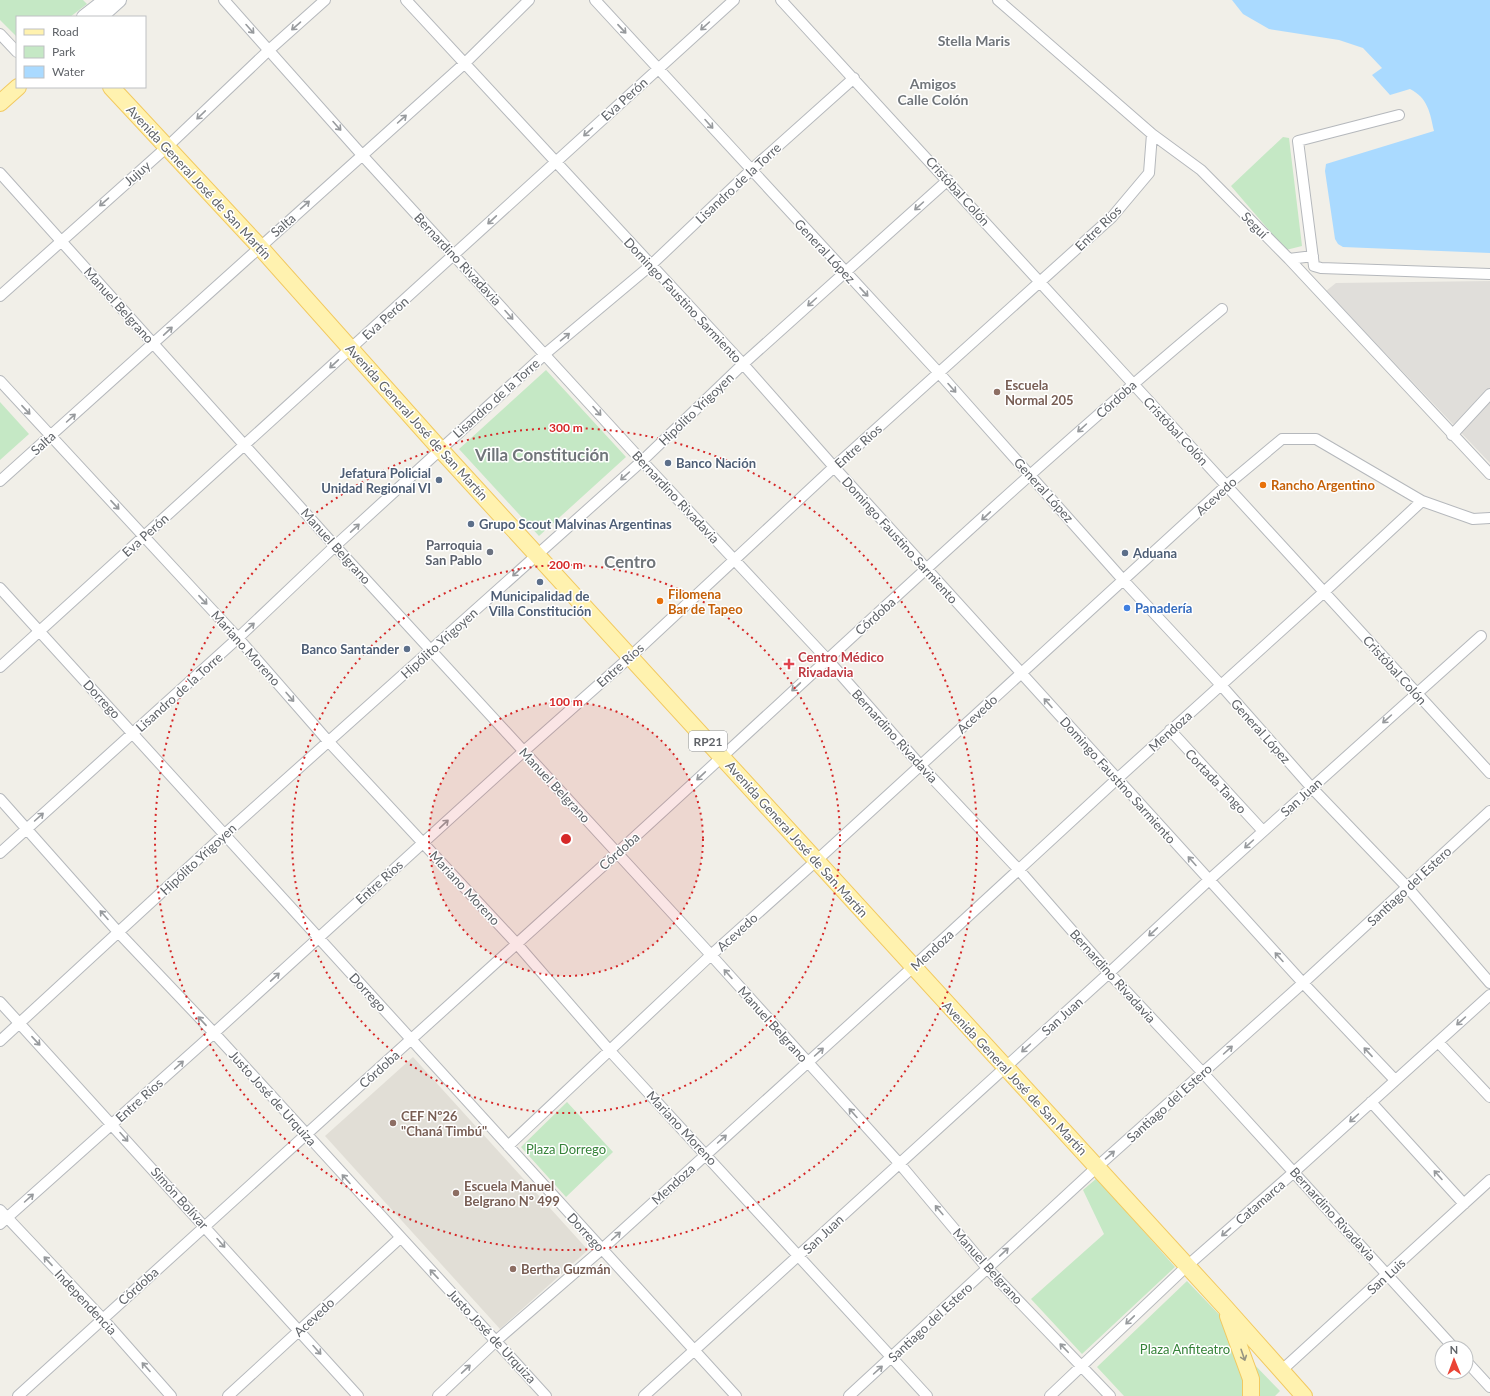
<svg xmlns="http://www.w3.org/2000/svg" width="1490" height="1396" viewBox="0 0 1490 1396" font-family="Lato,sans-serif">
	<style>
		.industrial { fill: #e0deda }
		.education { fill: #e1ded6 }
		.green { fill: #c5e8c5 }
		.water { fill: #aadaff }
		.lines { fill: none; stroke-linecap: round; stroke-linejoin: round }
		.street-casing { stroke: #b5b8bc; stroke-width: 12 }
		.secondary-casing { stroke: #b6babf; stroke-width: 16 }
		.primary-casing { stroke: #f2c960; stroke-width: 18 }
		.street { stroke: #fff; stroke-width: 10 }
		.secondary { stroke: #fff; stroke-width: 14 }
		.primary { stroke: #fff2af; stroke-width: 16 }
		.oneway { stroke: #979a9d }
		.oneway2 { stroke: #979581 }
		.ring { fill: none; stroke: #d62828; stroke-width: 2; stroke-dasharray: 2 4 }
		.education-dot { fill: #8d6e63; stroke: #fff; stroke-width: 1.5 }
		.service-dot { fill: #5c6f8a; stroke: #fff; stroke-width: 1.5 }
		.food-dot { fill: #e8710a; stroke: #fff; stroke-width: 1.5 }
		.worship-dot { fill: #6b7280; stroke: #fff; stroke-width: 1.5 }
		.shop-dot { fill: #3f7fe0; stroke: #fff; stroke-width: 1.5 }
		.health-dot { fill: #e0444e; stroke: #fff; stroke-width: 1.5 }
		.labels { text-anchor: middle; dominant-baseline: central; stroke-width: 3; stroke-linejoin: round; paint-order: stroke }
		.shield { fill: #fff; stroke: #8f9295; stroke-width: 1 }
		.shield-label { font-size: 12px; font-weight: bold; fill: #5f6368 }
		.street-label { font-size: 13px; fill: #5f6368; stroke: #fff }
		.education-label { font-size: 13px; font-weight: bold; fill: #785e54; stroke: #fff; text-anchor: start }
		.service-label { font-size: 13px; font-weight: bold; fill: #4e5e75; stroke: #fff; text-anchor: start }
		.food-label { font-size: 13px; font-weight: bold; fill: #c56008; stroke: #fff; text-anchor: start }
		.worship-label { font-size: 13px; font-weight: bold; fill: #5b616d; stroke: #fff; text-anchor: end }
		.shop-label { font-size: 13px; font-weight: bold; fill: #366cbe; stroke: #fff; text-anchor: start }
		.health-label { font-size: 13px; font-weight: bold; fill: #be3a42; stroke: #fff; text-anchor: start }
		.park-label { font-size: 13px; fill: #348238; stroke: #fff }
		.neighbourhood-label { font-size: 14px; font-weight: bold; fill: #70757a; stroke: #fff }
		.district-label { font-size: 17px; font-weight: bold; fill: #70757a; stroke: #fff }
		.centre { fill: #d62828; stroke: #fff; stroke-width: 2 }
		.ring-label { font-size: 12px; text-anchor: middle; font-weight: bold; fill: #d62828; stroke: #fff; stroke-width: 3; stroke-linejoin: round; paint-order: stroke }
	</style>
	<rect width="100%" height="100%" fill="#f1efe8"/>
	<!-- industrial -->
	<path class="industrial" d="M1490,281V463L1326,291L1336,283Z"/>
	<!-- education -->
	<path class="education" d="M413,1057L588,1250L500,1329L325,1136Z"/>
	<!-- green -->
	<path class="green" d="M0,0H83L87,4L70,17H17V37L0,20Z
		M1283,137L1289,138L1302,246L1286,250L1231,186Z
		M546,370L626,457L539,536L459,449Z
		M0,402L29,434L0,460Z
		M567,1102L613,1152L566,1197L521,1147Z
		M1097,1178L1175,1267L1082,1354L1031,1299L1104,1234L1083,1190Z
		M1187,1281L1231,1327L1251,1396H1124L1097,1367Z
		M1249,1359L1280,1391L1275,1396H1254Z"/>
	<!-- water -->
	<path class="water" d="M1232,0H1490V253L1343,247L1338,244L1335,239L1325,171L1326,164L1434,131C1430,113 1428,98 1410,89L1390,95L1372,75L1382,68L1363,48L1339,40L1269,29L1243,14Z"/>
	<g class="lines">
		<!-- street casing -->
		<g class="street-casing">
			<path id="street" d="M224,0L362,155L642,461L827,659L921,766L1019,870L1109,973L1203,1073L1454,1348
				M406,0L743,364L834,467L1303,983L1395,1080
				M595,0L939,373L1124,581L1220,684L1311,787L1408,888L1490,983
				M781,0C1019,256 1252,517 1490,773
				M998,0L1152,134L1201,170L1289,259L1490,474
				M0,34L17,52
				M1399,115L1298,141L1314,266L1321,268L1490,274
				M0,173L335,546L711,955L899,1163L987,1268L1110,1396
				M1289,259L1313,256
				M0,296L167,147L269,50L325,0
				M0,381L238,638L328,741L517,944L610,1051L927,1396
				M1452,435L1490,394
				M0,481L465,63L529,0
				M0,588L736,1396
				M0,667L734,0
				M1170,730L1263,831
				M0,799L119,933L214,1033L546,1396
				M0,853L238,638L335,546L545,354L650,266L751,170L854,78
				M0,1002L358,1396
				M0,1041L225,834L642,461L743,364L948,180
				M1438,1042L1490,1097
				M1371,1102L1464,1204
				M508,1146L711,955L816,861L1227,485L1282,439H1316L1422,501L1473,519L1490,518
				M0,1210L102,1318L171,1396
				M0,1224L214,1033L524,751L630,657L834,467L1112,217L1149,173L1152,134
				M1466,1361L1490,1387
				M1282,1370L1490,1180
				M18,1396C216,1214 417,1035 616,854C817,671 1013,483 1222,309
				M228,1396L400,1238
				M438,1396L497,1340L602,1249L913,967L1117,779L1324,592L1422,501
				M644,1396L1109,973L1209,880L1481,636
				M849,1396L1097,1167L1303,983L1490,811
				M1050,1396L1187,1266L1294,1172L1490,995"/>
		</g>
		<!-- secondary casing -->
		<g class="secondary-casing">
			<path id="secondary" d="M84,17L106,0
				M100,17L119,0"/>
		</g>
		<!-- primary casing -->
		<g class="primary-casing">
			<path id="primary" d="M111,87L259,246L440,449L1223,1305L1304,1396
				M0,103L18,87
				M1228,1316L1251,1379V1396"/>
		</g>
		<!-- street -->
		<use href="#street" class="street"/>
		<!-- secondary -->
		<use href="#secondary" class="secondary"/>
		<!-- primary -->
		<use href="#primary" class="primary"/>
	</g>
	<!-- one-way arrows -->
	<defs><path id="oneway-shaft" d="M-6 0H5M1.5-3L5.5 0L1.5 3" fill="none" stroke-width="1.6" stroke-linecap="round" stroke-linejoin="round"/></defs>
	<g class="oneway">
		<use href="#oneway-shaft" transform="translate(296 26) rotate(139)"/>
		<use href="#oneway-shaft" transform="translate(705 26) rotate(138)"/>
		<use href="#oneway-shaft" transform="translate(250 29) rotate(48)"/>
		<use href="#oneway-shaft" transform="translate(622 29) rotate(47)"/>
		<use href="#oneway-shaft" transform="translate(201 115) rotate(136)"/>
		<use href="#oneway-shaft" transform="translate(402 119) rotate(-42)"/>
		<use href="#oneway-shaft" transform="translate(709 124) rotate(48)"/>
		<use href="#oneway-shaft" transform="translate(337 126) rotate(48)"/>
		<use href="#oneway-shaft" transform="translate(588 132) rotate(138)"/>
		<use href="#oneway-shaft" transform="translate(104 202) rotate(139)"/>
		<use href="#oneway-shaft" transform="translate(305 205) rotate(-41)"/>
		<use href="#oneway-shaft" transform="translate(919 206) rotate(138)"/>
		<use href="#oneway-shaft" transform="translate(492 220) rotate(137)"/>
		<use href="#oneway-shaft" transform="translate(864 292) rotate(47)"/>
		<use href="#oneway-shaft" transform="translate(812 302) rotate(138)"/>
		<use href="#oneway-shaft" transform="translate(509 315) rotate(48)"/>
		<use href="#oneway-shaft" transform="translate(168 331) rotate(-43)"/>
		<use href="#oneway-shaft" transform="translate(565 337) rotate(-40)"/>
		<use href="#oneway-shaft" transform="translate(334 364) rotate(137)"/>
		<use href="#oneway-shaft" transform="translate(952 388) rotate(48)"/>
		<use href="#oneway-shaft" transform="translate(26 410) rotate(47)"/>
		<use href="#oneway-shaft" transform="translate(597 411) rotate(48)"/>
		<use href="#oneway-shaft" transform="translate(71 418) rotate(-42)"/>
		<use href="#oneway-shaft" transform="translate(1082 428) rotate(138)"/>
		<use href="#oneway-shaft" transform="translate(625 476) rotate(138)"/>
		<use href="#oneway-shaft" transform="translate(115 505) rotate(47)"/>
		<use href="#oneway-shaft" transform="translate(986 516) rotate(137)"/>
		<use href="#oneway-shaft" transform="translate(355 528) rotate(-43)"/>
		<use href="#oneway-shaft" transform="translate(517 572) rotate(138)"/>
		<use href="#oneway-shaft" transform="translate(203 600) rotate(47)"/>
		<use href="#oneway-shaft" transform="translate(250 627) rotate(-43)"/>
		<use href="#oneway-shaft" transform="translate(796 687) rotate(137)"/>
		<use href="#oneway-shaft" transform="translate(290 697) rotate(49)"/>
		<use href="#oneway-shaft" transform="translate(1048 703) rotate(-132)"/>
		<use href="#oneway-shaft" transform="translate(1387 719) rotate(138)"/>
		<use href="#oneway-shaft" transform="translate(701 776) rotate(137)"/>
		<use href="#oneway-shaft" transform="translate(39 817) rotate(-42)"/>
		<use href="#oneway-shaft" transform="translate(444 824) rotate(-43)"/>
		<use href="#oneway-shaft" transform="translate(1249 844) rotate(138)"/>
		<use href="#oneway-shaft" transform="translate(1192 861) rotate(-132)"/>
		<use href="#oneway-shaft" transform="translate(104 915) rotate(-132)"/>
		<use href="#oneway-shaft" transform="translate(1153 932) rotate(137)"/>
		<use href="#oneway-shaft" transform="translate(1279 957) rotate(-132)"/>
		<use href="#oneway-shaft" transform="translate(728 974) rotate(-132)"/>
		<use href="#oneway-shaft" transform="translate(275 977) rotate(-43)"/>
		<use href="#oneway-shaft" transform="translate(202 1021) rotate(-133)"/>
		<use href="#oneway-shaft" transform="translate(1461 1021) rotate(138)"/>
		<use href="#oneway-shaft" transform="translate(36 1041) rotate(47)"/>
		<use href="#oneway-shaft" transform="translate(1026 1048) rotate(138)"/>
		<use href="#oneway-shaft" transform="translate(1228 1050) rotate(-42)"/>
		<use href="#oneway-shaft" transform="translate(819 1052) rotate(-42)"/>
		<use href="#oneway-shaft" transform="translate(1368 1052) rotate(-133)"/>
		<use href="#oneway-shaft" transform="translate(179 1065) rotate(-42)"/>
		<use href="#oneway-shaft" transform="translate(853 1113) rotate(-132)"/>
		<use href="#oneway-shaft" transform="translate(1354 1118) rotate(138)"/>
		<use href="#oneway-shaft" transform="translate(124 1137) rotate(48)"/>
		<use href="#oneway-shaft" transform="translate(722 1139) rotate(-42)"/>
		<use href="#oneway-shaft" transform="translate(1110 1155) rotate(-41)"/>
		<use href="#oneway-shaft" transform="translate(1438 1175) rotate(-132)"/>
		<use href="#oneway-shaft" transform="translate(346 1179) rotate(-132)"/>
		<use href="#oneway-shaft" transform="translate(29 1198) rotate(-42)"/>
		<use href="#oneway-shaft" transform="translate(939 1210) rotate(-130)"/>
		<use href="#oneway-shaft" transform="translate(1226 1232) rotate(139)"/>
		<use href="#oneway-shaft" transform="translate(616 1236) rotate(-42)"/>
		<use href="#oneway-shaft" transform="translate(221 1243) rotate(48)"/>
		<use href="#oneway-shaft" transform="translate(1004 1252) rotate(-43)"/>
		<use href="#oneway-shaft" transform="translate(48 1261) rotate(-133)"/>
		<use href="#oneway-shaft" transform="translate(434 1274) rotate(-133)"/>
		<use href="#oneway-shaft" transform="translate(1130 1320) rotate(136)"/>
		<use href="#oneway-shaft" transform="translate(1064 1348) rotate(-134)"/>
		<use href="#oneway-shaft" transform="translate(317 1350) rotate(48)"/>
		<use href="#oneway-shaft" transform="translate(146 1367) rotate(-132)"/>
		<use href="#oneway-shaft" transform="translate(466 1369) rotate(-43)"/>
		<use href="#oneway-shaft" transform="translate(878 1370) rotate(-42)"/>
	</g>
	<use class="oneway2" href="#oneway-shaft" transform="translate(1243 1355) rotate(71)"/>
	<!-- distance rings -->
	<circle cx="566" cy="839" r="137" fill="#d62828" fill-opacity=".12"/>
	<g class="ring">
		<circle cx="566" cy="839" r="137"/>
		<circle cx="566" cy="839" r="274"/>
		<circle cx="566" cy="839" r="411"/>
	</g>
	<!-- markers -->
	<g class="education-dot">
		<circle cx="997" cy="392" r="4"/>
		<circle cx="393" cy="1123" r="4"/>
		<circle cx="456" cy="1193" r="4"/>
		<circle cx="513" cy="1269" r="4"/>
	</g>
	<g class="service-dot">
		<circle cx="668" cy="463" r="4"/>
		<circle cx="439" cy="480" r="4"/>
		<circle cx="471" cy="524" r="4"/>
		<circle cx="1125" cy="553" r="4"/>
		<circle cx="540" cy="582" r="4"/>
		<circle cx="407" cy="649" r="4"/>
	</g>
	<g class="food-dot">
		<circle cx="1263" cy="485" r="4"/>
		<circle cx="660" cy="601" r="4"/>
	</g>
	<circle class="worship-dot" cx="490" cy="552" r="4"/>
	<circle class="shop-dot" cx="1127" cy="608" r="4"/>
	<path class="health-dot" d="M787 658h4v4h4v4h-4v4h-4v-4h-4v-4h4z"/>
	<g class="labels">
		<!-- shield labels -->
		<rect class="shield" x="689" y="731" width="38" height="20" rx="3"/>
		<g class="shield-label">
			<text x="708" y="741">RP21</text>
		</g>
		<!-- street labels -->
		<g class="street-label">
			<text transform="translate(624 99) rotate(-42)">Eva Perón</text>
			<text transform="translate(137 173) rotate(-41)">Jujuy</text>
			<text transform="translate(199 182) rotate(47)">Avenida General José de San Martín</text>
			<text transform="translate(738 183) rotate(-43)">Lisandro de la Torre</text>
			<text transform="translate(958 191) rotate(48)">Cristóbal Colón</text>
			<text transform="translate(283 225) rotate(-41)">Salta</text>
			<text transform="translate(1255 225) rotate(45)">Seguí</text>
			<text transform="translate(1098 228) rotate(-44)">Entre Ríos</text>
			<text transform="translate(825 251) rotate(47)">General López</text>
			<text transform="translate(458 259) rotate(47)">Bernardino Rivadavia</text>
			<text transform="translate(683 300) rotate(47)">Domingo Faustino Sarmiento</text>
			<text transform="translate(119 305) rotate(48)">Manuel Belgrano</text>
			<text transform="translate(385 318) rotate(-42)">Eva Perón</text>
			<text transform="translate(496 398) rotate(-42)">Lisandro de la Torre</text>
			<text transform="translate(1116 399) rotate(-42)">Córdoba</text>
			<text transform="translate(696 409) rotate(-44)">Hipólito Yrigoyen</text>
			<text transform="translate(417 422) rotate(48)">Avenida General José de San Martín</text>
			<text transform="translate(1176 431) rotate(47)">Cristóbal Colón</text>
			<text transform="translate(43 443) rotate(-42)">Salta</text>
			<text transform="translate(858 446) rotate(-42)">Entre Ríos</text>
			<text transform="translate(1044 490) rotate(48)">General López</text>
			<text transform="translate(1216 496) rotate(-42)">Acevedo</text>
			<text transform="translate(676 497) rotate(47)">Bernardino Rivadavia</text>
			<text transform="translate(145 535) rotate(-42)">Eva Perón</text>
			<text transform="translate(900 540) rotate(48)">Domingo Faustino Sarmiento</text>
			<text transform="translate(336 546) rotate(48)">Manuel Belgrano</text>
			<text transform="translate(875 616) rotate(-42)">Córdoba</text>
			<text transform="translate(439 643) rotate(-42)">Hipólito Yrigoyen</text>
			<text transform="translate(246 648) rotate(48)">Mariano Moreno</text>
			<text transform="translate(620 665) rotate(-42)">Entre Ríos</text>
			<text transform="translate(1395 670) rotate(48)">Cristóbal Colón</text>
			<text transform="translate(179 692) rotate(-42)">Lisandro de la Torre</text>
			<text transform="translate(102 699) rotate(47)">Dorrego</text>
			<text transform="translate(977 714) rotate(-43)">Acevedo</text>
			<text transform="translate(1170 731) rotate(-42)">Mendoza</text>
			<text transform="translate(1261 731) rotate(48)">General López</text>
			<text transform="translate(895 736) rotate(48)">Bernardino Rivadavia</text>
			<text transform="translate(1118 780) rotate(48)">Domingo Faustino Sarmiento</text>
			<text transform="translate(1216 781) rotate(47)">Cortada Tango</text>
			<text transform="translate(555 785) rotate(47)">Manuel Belgrano</text>
			<text transform="translate(1301 797) rotate(-42)">San Juan</text>
			<text transform="translate(797 839) rotate(48)">Avenida General José de San Martín</text>
			<text transform="translate(619 851) rotate(-42)">Córdoba</text>
			<text transform="translate(198 859) rotate(-43)">Hipólito Yrigoyen</text>
			<text transform="translate(379 882) rotate(-42)">Entre Ríos</text>
			<text transform="translate(1409 886) rotate(-43)">Santiago del Estero</text>
			<text transform="translate(465 888) rotate(47)">Mariano Moreno</text>
			<text transform="translate(737 932) rotate(-42)">Acevedo</text>
			<text transform="translate(932 950) rotate(-43)">Mendoza</text>
			<text transform="translate(1113 976) rotate(48)">Bernardino Rivadavia</text>
			<text transform="translate(368 992) rotate(47)">Dorrego</text>
			<text transform="translate(1062 1016) rotate(-42)">San Juan</text>
			<text transform="translate(773 1024) rotate(48)">Manuel Belgrano</text>
			<text transform="translate(379 1069) rotate(-42)">Córdoba</text>
			<text transform="translate(1015 1078) rotate(47)">Avenida General José de San Martín</text>
			<text transform="translate(273 1098) rotate(48)">Justo José de Urquiza</text>
			<text transform="translate(139 1100) rotate(-42)">Entre Ríos</text>
			<text transform="translate(1169 1103) rotate(-42)">Santiago del Estero</text>
			<text transform="translate(682 1128) rotate(47)">Mariano Moreno</text>
			<text transform="translate(673 1184) rotate(-42)">Mendoza</text>
			<text transform="translate(180 1198) rotate(48)">Simón Bolívar</text>
			<text transform="translate(1260 1202) rotate(-41)">Catamarca</text>
			<text transform="translate(1333 1214) rotate(48)">Bernardino Rivadavia</text>
			<text transform="translate(586 1232) rotate(47)">Dorrego</text>
			<text transform="translate(823 1234) rotate(-43)">San Juan</text>
			<text transform="translate(988 1266) rotate(48)">Manuel Belgrano</text>
			<text transform="translate(1386 1276) rotate(-42)">San Luis</text>
			<text transform="translate(138 1286) rotate(-42)">Córdoba</text>
			<text transform="translate(86 1302) rotate(47)">Independencia</text>
			<text transform="translate(314 1317) rotate(-43)">Acevedo</text>
			<text transform="translate(930 1322) rotate(-43)">Santiago del Estero</text>
			<text transform="translate(492 1336) rotate(47)">Justo José de Urquiza</text>
		</g>
		<!-- education labels -->
		<g class="education-label">
			<text x="1005" y="385">Escuela<tspan x="1005" dy="15">Normal 205</tspan></text>
			<text x="401" y="1116">CEF Nº26<tspan x="401" dy="15">"Chaná Timbú"</tspan></text>
			<text x="464" y="1186">Escuela Manuel<tspan x="464" dy="15">Belgrano Nº 499</tspan></text>
			<text x="521" y="1269">Bertha Guzmán</text>
		</g>
		<!-- service labels -->
		<g class="service-label">
			<text x="676" y="463">Banco Nación</text>
			<text x="431" y="473" text-anchor="end">Jefatura Policial<tspan x="431" dy="15">Unidad Regional VI</tspan></text>
			<text x="479" y="524">Grupo Scout Malvinas Argentinas</text>
			<text x="1133" y="553">Aduana</text>
			<text x="540" y="596" text-anchor="middle">Municipalidad de<tspan x="540" dy="15">Villa Constitución</tspan></text>
			<text x="399" y="649" text-anchor="end">Banco Santander</text>
		</g>
		<!-- food labels -->
		<g class="food-label">
			<text x="1271" y="485">Rancho Argentino</text>
			<text x="668" y="594">Filomena<tspan x="668" dy="15">Bar de Tapeo</tspan></text>
		</g>
		<!-- worship labels -->
		<g class="worship-label">
			<text x="482" y="545">Parroquia<tspan x="482" dy="15">San Pablo</tspan></text>
		</g>
		<!-- shop labels -->
		<g class="shop-label">
			<text x="1135" y="608">Panadería</text>
		</g>
		<!-- health labels -->
		<g class="health-label">
			<text x="798" y="657">Centro Médico<tspan x="798" dy="15">Rivadavia</tspan></text>
		</g>
		<!-- park labels -->
		<g class="park-label">
			<text x="566" y="1149">Plaza Dorrego</text>
			<text x="1185" y="1349">Plaza Anfiteatro</text>
		</g>
		<!-- neighbourhood labels -->
		<g class="neighbourhood-label">
			<text x="974" y="40">Stella Maris</text>
			<text x="933" y="83">Amigos<tspan x="933" dy="16">Calle Colón</tspan></text>
		</g>
		<!-- district labels -->
		<g class="district-label">
			<text x="542" y="454">Villa Constitución</text>
			<text x="630" y="561">Centro</text>
		</g>
	</g>
	<circle cx="566" cy="839" r="6" class="centre"/>
	<g class="ring-label">
		<text x="566" y="432">300 m</text>
		<text x="566" y="569">200 m</text>
		<text x="566" y="706">100 m</text>
	</g>
	<!-- legend -->
	<rect x="16" y="16" width="130" height="72" fill="#ffffff" stroke="#bfc1c3"/>
	<rect x="24" y="29" width="20" height="6" fill="#fff2af" stroke="#bfc1c3"/>
	<text x="52" y="36" font-size="12" fill="#5f6368">Road</text>
	<rect x="24" y="46" width="20" height="12" fill="#c5e8c5" stroke="#bfc1c3"/>
	<text x="52" y="56" font-size="12" fill="#5f6368">Park</text>
	<rect x="24" y="66" width="20" height="12" fill="#aadaff" stroke="#bfc1c3"/>
	<text x="52" y="76" font-size="12" fill="#5f6368">Water</text>
	<!-- north arrow -->
	<g transform="translate(1454 1360) rotate(359)"><circle r="19" fill="#ffffff" stroke="#bfc1c3"/>
	<path d="M0-3L7 15L0 10L-7 15Z" fill="#ea4335"/>
	<text y="-6" font-size="11" font-weight="bold" text-anchor="middle" fill="#5f6368">N</text>
	</g>
</svg>
